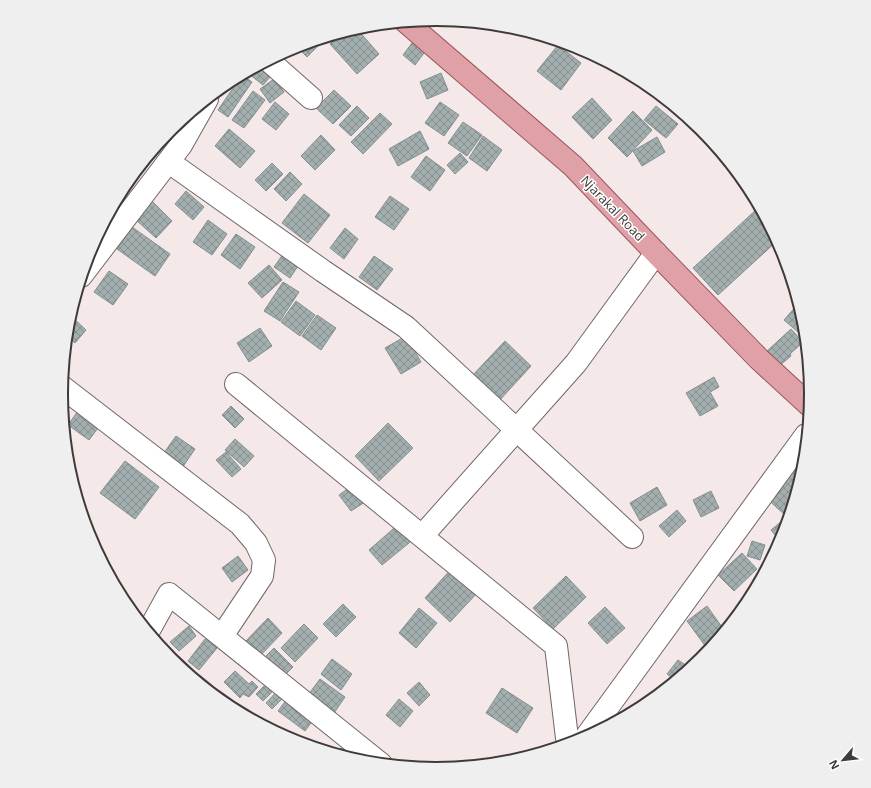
<svg xmlns="http://www.w3.org/2000/svg" width="871" height="788" viewBox="0 0 871 788" font-family="'Open Sans',sans-serif">
	<style>
		.building { fill: url(#building-cross-hatch); stroke: #848f90 }
		.lines { fill: none; stroke-linecap: round; stroke-linejoin: round }
		.minor-casing { stroke: #726767; stroke-width: 24 }
		.major-casing { stroke: #9a545c; stroke-width: 24 }
		.minor { stroke: #fff; stroke-width: 22 }
		.major { stroke: #e0a0a7; stroke-width: 22 }
		.labels { text-anchor: middle; dominant-baseline: central; stroke-width: 3; stroke-linejoin: round; paint-order: stroke }
		.street-label { font-size: 13px; fill: #403b3b; stroke: #fff }
		.rim { fill: none; stroke: #403b3b; stroke-width: 2 }
	</style>
	<defs>
		<pattern id="building-cross-hatch" width="8" height="8" patternUnits="userSpaceOnUse"><rect width="8" height="8" fill="#a3afaf"/><path d="M0 0l8 8M0 8l8-8" fill="none" stroke="#869090"/></pattern>
	</defs>
	<rect width="100%" height="100%" fill="#f4e8e8"/>
	<!-- building -->
	<path class="building" d="M356,28L379,54L357,74L330,44L344,32Z
		M418,35L430,45L415,65L403,55Z
		M322,38L324,40L307,57L296,46Z
		M558,45L581,63L561,90L537,71Z
		M257,66L270,77L263,85L249,74L254,68Z
		M441,73L448,90L427,99L420,82Z
		M242,75L252,82L228,117L218,110Z
		M274,79L284,92L270,103L260,89Z
		M334,90L351,106L333,124L316,108Z
		M253,91L265,100L244,128L232,120Z
		M592,98L612,120L593,139L572,117Z
		M275,102L289,114L276,130L262,119Z
		M440,102L459,115L444,136L425,123Z
		M357,106L369,118L351,136L339,125Z
		M656,106L678,124L666,138L644,120Z
		M633,111L652,130L627,157L608,138Z
		M380,113L392,124L363,154L351,142Z
		M463,122L482,135L467,156L448,143Z
		M229,129L255,151L240,168L215,146Z
		M420,131L429,149L398,166L389,149Z
		M321,135L335,150L315,170L301,156Z
		M483,136L502,150L487,171L469,158Z
		M657,137L665,152L642,166L633,151Z
		M460,153L468,162L455,174L447,165Z
		M426,156L445,170L430,191L411,177Z
		M272,163L283,174L266,191L255,180Z
		M290,172L302,184L286,201L274,189Z
		M186,191L204,207L193,220L175,204Z
		M304,194L330,215L308,243L282,223Z
		M390,196L409,209L394,230L375,217Z
		M152,201L172,221L156,238L135,219Z
		M759,207L777,241L718,295L693,268Z
		M208,220L227,234L212,255L193,242Z
		M132,227L170,254L155,276L117,249Z
		M345,228L358,239L344,259L330,248Z
		M236,234L255,247L240,269L221,255Z
		M286,250L302,260L290,278L274,267Z
		M374,256L393,269L377,290L359,277Z
		M269,265L282,280L262,298L248,283Z
		M109,271L128,284L113,305L94,292Z
		M283,282L299,292L280,321L264,311Z
		M296,301L315,315L300,336L281,322Z
		M798,304L803,321L804,326L798,332L784,320Z
		M70,315L86,330L75,343L66,335L68,321Z
		M317,315L336,328L321,350L302,336Z
		M260,328L272,346L249,362L237,343Z
		M791,329L803,342L790,354L791,356L779,366L766,352Z
		M406,336L421,362L401,374L385,348Z
		M505,341L531,366L498,402L471,377Z
		M714,377L719,387L710,392L718,406L700,416L686,393Z
		M231,406L244,419L235,428L222,415Z
		M80,408L101,424L89,440L68,425Z
		M388,423L413,448L379,481L355,456Z
		M176,436L195,449L180,471L161,457Z
		M235,439L254,456L244,467L225,450Z
		M226,452L241,469L232,477L216,460Z
		M805,452L803,467L791,509L785,515L764,496Z
		M125,461L159,487L135,519L100,493Z
		M353,485L365,502L351,511L339,495Z
		M657,487L667,505L640,521L630,503Z
		M711,491L719,508L701,517L693,500Z
		M677,510L686,521L669,537L659,526Z
		M788,516L782,538L780,541L771,530Z
		M401,522L415,538L382,565L369,550Z
		M752,541L765,545L760,560L747,556Z
		M742,553L757,569L734,591L718,575Z
		M238,556L248,570L232,582L222,568Z
		M453,567L479,591L450,622L425,598Z
		M566,576L586,597L553,629L533,608Z
		M343,604L356,617L336,637L323,624Z
		M707,606L724,630L717,639L706,647L687,621Z
		M605,607L625,628L607,644L588,623Z
		M419,608L437,623L416,648L399,633Z
		M268,618L282,633L259,657L245,642Z
		M304,624L318,638L295,662L281,648Z
		M189,626L196,636L179,651L170,642Z
		M205,639L217,648L199,670L188,661Z
		M274,648L293,667L280,680L261,661Z
		M332,659L352,674L341,690L321,674Z
		M678,660L690,668L675,680L667,674Z
		M235,671L249,684L252,681L258,687L249,697L243,694L240,698L224,682Z
		M272,678L279,685L263,701L256,694Z
		M320,679L345,697L334,713L308,695Z
		M419,682L430,695L419,706L407,693Z
		M281,687L288,693L272,709L266,703Z
		M502,688L533,708L517,733L486,713Z
		M290,695L317,715L305,731L278,711Z
		M399,699L413,711L400,727L386,715Z
		M347,742L362,762L336,754Z"/>
	<g class="lines">
		<!-- minor casing -->
		<g class="minor-casing">
			<path id="minor" d="M268,60L311,98
				M169,162L323,271L406,327L632,537
				M81,276L181,145L207,99
				M236,384L556,646L567,738
				M61,386L240,524L256,543L264,560L262,576L222,636
				M422,536L576,363L656,253
				M148,632L169,594L381,764
				M586,737L806,435"/>
		</g>
		<!-- major casing -->
		<g class="major-casing">
			<path id="major" d="M406,22L573,166L656,253L759,359L809,405"/>
		</g>
		<!-- minor -->
		<use href="#minor" class="minor"/>
		<!-- major -->
		<use href="#major" class="major"/>
	</g>
	<g class="labels">
		<!-- street labels -->
		<g class="street-label">
			<text transform="translate(613 208) rotate(46)">Njarakal Road</text>
		</g>
	</g>
	<!-- crop -->
	<path d="M0 0H871V788H0ZM68 394a368 368 0 1 1 736 0a368 368 0 1 1-736 0Z" fill="#f0efef" fill-rule="evenodd"/>
	<path class="rim" d="M68 394a368 368 0 1 1 736 0a368 368 0 1 1-736 0Z"/>
	<!-- north arrow -->
	<g transform="translate(843 760) rotate(242)" stroke="#ffffff" stroke-width="3" paint-order="stroke">
	<path d="M0-3L7 15L0 10L-7 15Z" fill="#403b3b"/>
	<text y="-6" font-size="11" font-weight="bold" text-anchor="middle" fill="#403b3b">N</text>
	</g>
</svg>
